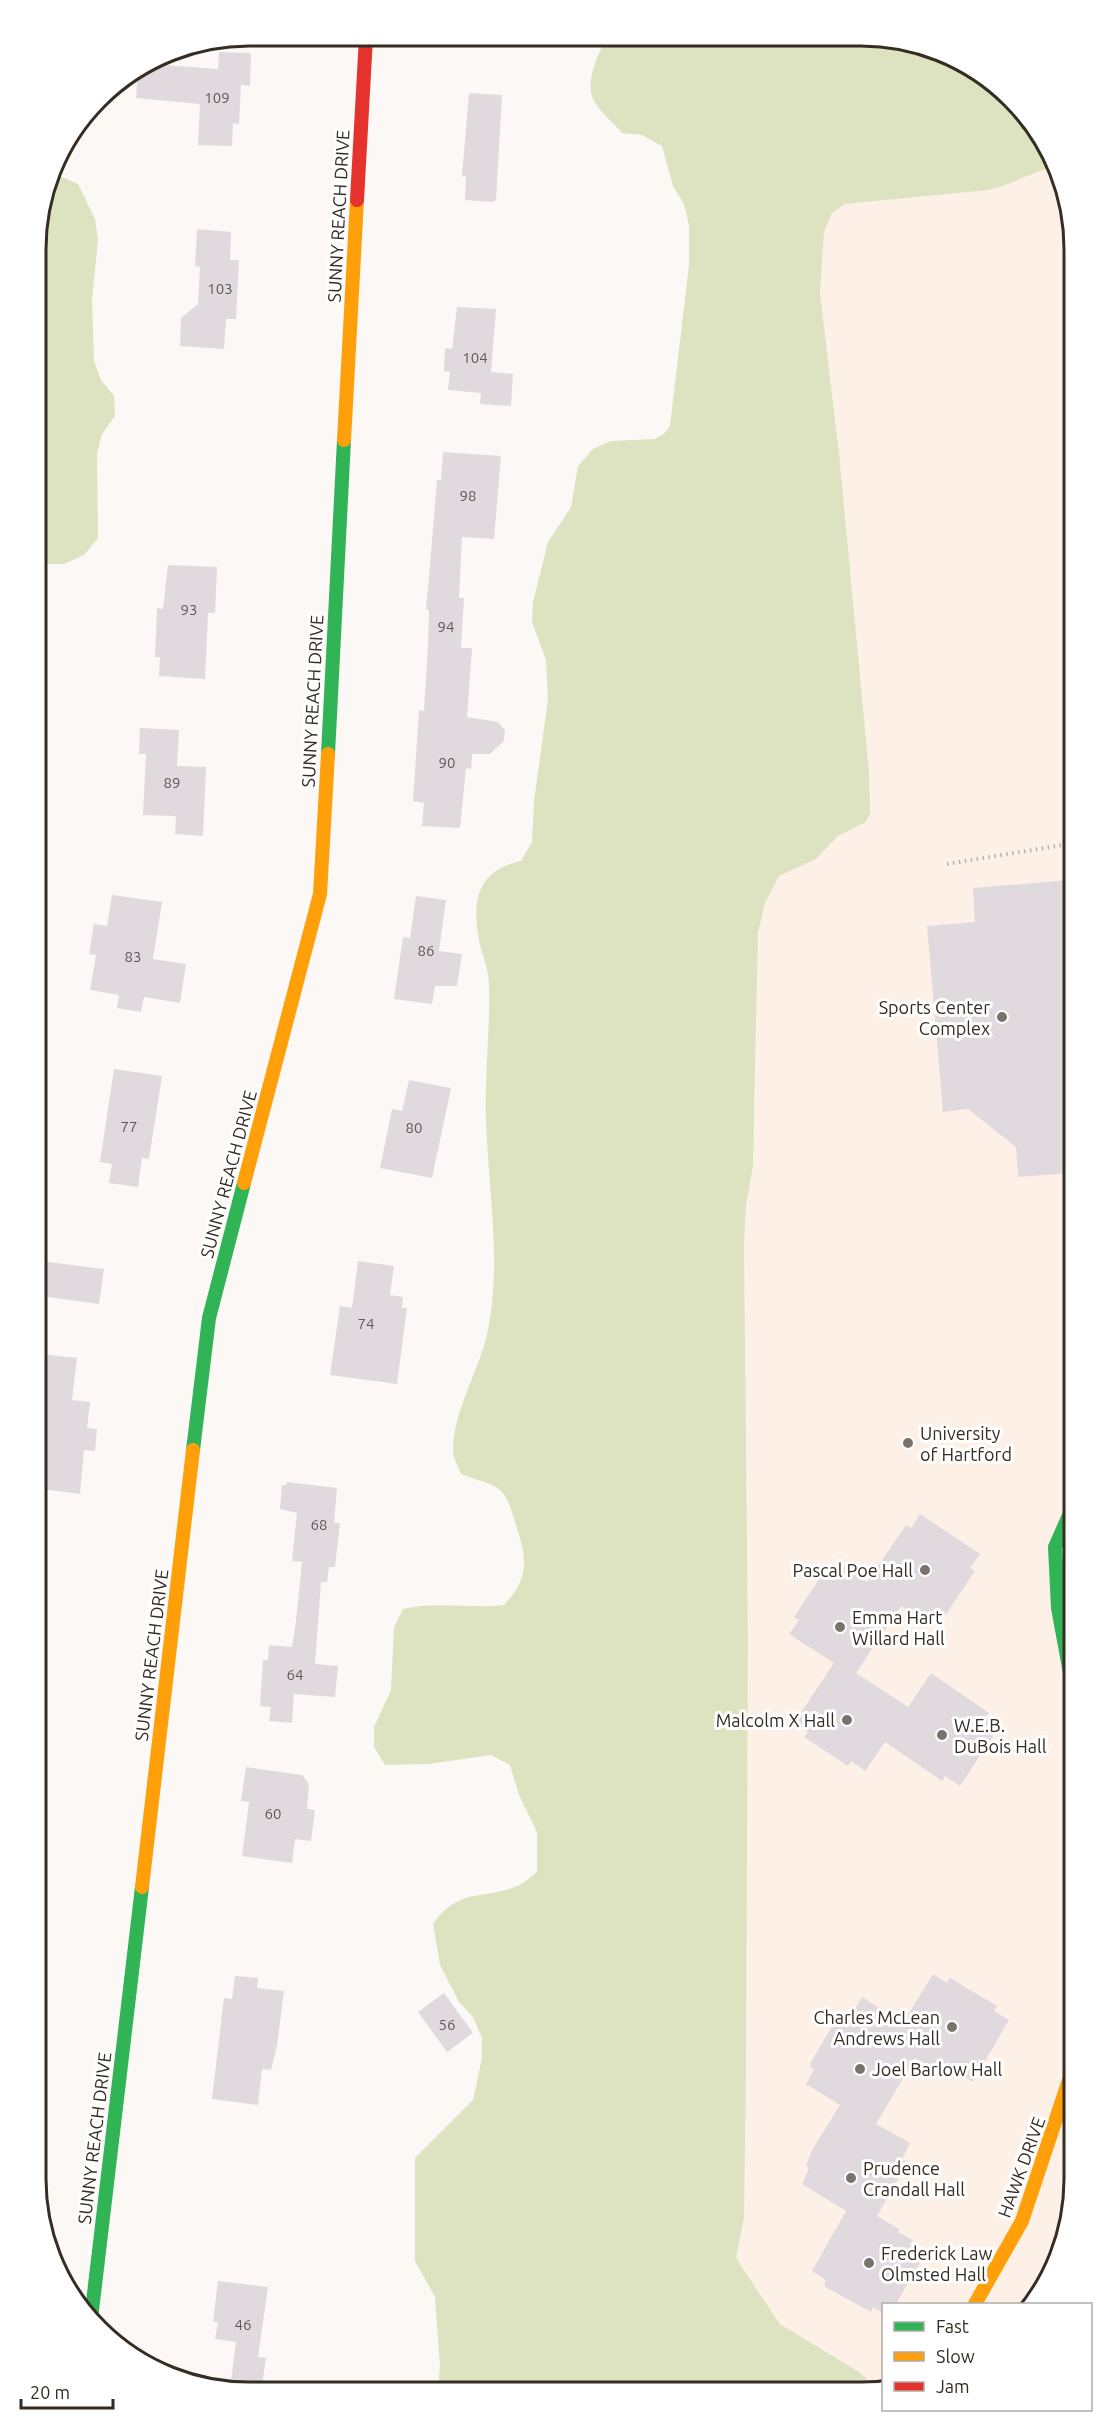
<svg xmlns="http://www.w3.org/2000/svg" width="1110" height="2429" viewBox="0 0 1110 2429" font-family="Ubuntu,sans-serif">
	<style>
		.education { fill: #fdf1e7 }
		.forest { fill: #dde3c0 }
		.building { fill: #e0dade }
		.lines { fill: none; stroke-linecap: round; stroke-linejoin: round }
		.path { stroke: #b2b4b0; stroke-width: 4; stroke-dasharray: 1.5 4.5; stroke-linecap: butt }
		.fast { stroke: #30b455; stroke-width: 14 }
		.slow { stroke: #ff9f0a; stroke-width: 14 }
		.jam { stroke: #e5322d; stroke-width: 14 }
		.poi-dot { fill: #7a736d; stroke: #fff; stroke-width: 2 }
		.labels { text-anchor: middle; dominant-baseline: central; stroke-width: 6; stroke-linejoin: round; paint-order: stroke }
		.number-label { font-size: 15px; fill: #605852 }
		.street-label { font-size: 18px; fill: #352c23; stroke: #fff }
		.poi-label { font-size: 18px; fill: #352c23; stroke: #fff; text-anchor: start }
		.rim { fill: none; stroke: #352c23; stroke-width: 3 }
	</style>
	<rect width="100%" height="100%" fill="#fbf8f6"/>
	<!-- education -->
	<path class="education" d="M1054,167L1067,194L1074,2193L1058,2261L1031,2304H884L883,2386H868L866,2379L859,2372L780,2324L736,2258L744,2218L746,2070L748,1640L744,1246L746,1206L753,1166L758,933L765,903L779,876L816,859L838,836L866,822L870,813L869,771L839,453L820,293L824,232L832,213L845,204L988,190L1005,186L1035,171Z"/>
	<!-- forest -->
	<path class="forest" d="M606,38L901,40L1001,89L1038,131L1054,167C1031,172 1012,185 988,190L845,204L832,213L824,232L820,293L839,453L869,771L870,813L866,822L838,836L816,859L779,876L765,903L758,933L753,1166L746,1206L744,1246L748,1640L746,2070L744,2218L736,2258L780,2324L859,2372L866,2378L868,2386L438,2388L440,2366L435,2297L415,2261V2158L473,2100L482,2058V2038L473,2017L459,2002L440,1965L433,1924C465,1878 498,1909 537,1872V1832L519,1795L510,1765L491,1755L428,1764L385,1765L374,1747V1727L391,1690L394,1627L403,1609C436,1601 470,1609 504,1605C532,1576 526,1555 514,1519C512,1511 507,1496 500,1490C491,1482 472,1479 461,1474C459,1468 454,1459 453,1453C452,1412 480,1370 488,1330C504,1250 483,1166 486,1085C487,1052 490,1018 489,985C489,971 483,957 480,945C471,903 476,870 521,861L532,842L534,801L548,700L546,660L532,622L533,602L548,542L571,507L578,466L593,449L611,441L655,439L664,434L670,426L689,265V225L684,204L673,186L662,146L642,135L622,133C614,123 600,112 594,101C584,83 598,55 606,38Z
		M53,173L78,184L95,219L98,240L92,300L94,361L101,380L114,396L115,416L102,434L97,454L98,538L84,555L64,564H44L38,567L36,236Z"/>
	<!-- building -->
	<path class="building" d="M219,52L251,53L250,86L241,85L239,124L233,123L232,146L198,145L200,104L136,98L138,71L150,64L218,69Z
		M469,93L502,95L496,200L493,202L465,200L466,177L462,176Z
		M197,229L231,232L230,260H239L236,319H226L224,349L180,346L181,318L198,304L200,267L195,266Z
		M457,307L496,309L491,372L513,374L511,406L480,404L481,393L448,390L450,372L444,371L445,348L452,349Z
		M443,452L501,456L494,539L462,537L459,598H464L461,648H472L467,717L498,722L505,730L504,741L490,754H472L471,769L466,768L460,828L422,826L424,803L413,801L419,710L424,711L428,646L429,610L426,609L429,577L437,480H441Z
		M168,565L217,567L215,613H208L205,679L159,676L160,657H155L157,608L163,609Z
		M140,728L179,730L177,766L206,767L203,836L175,834L176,816L143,815L146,754H139Z
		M1069,880L1070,1173L1018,1177L1016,1147L968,1109L943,1112L927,926L975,922L973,888Z
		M112,895L162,902L153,959L186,964L180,1003L144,997L141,1012L117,1008L119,995L90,990L96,955L89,954L94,924L107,926Z
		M416,896L446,900L439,951L462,954L457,986H435L432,1004L394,999L403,937L410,938Z
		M114,1069L162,1076L149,1159L142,1158L138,1187L109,1183L112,1164L100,1162Z
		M409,1080L451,1088L432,1178L380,1168L392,1109L402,1111Z
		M40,1261L104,1269L99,1304L40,1296Z
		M358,1261L394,1266L390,1295L403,1297L402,1308H407L397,1384L330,1375L340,1306L352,1308Z
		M40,1354L77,1358L72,1400L90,1402L87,1428L97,1429L95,1451L84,1450L80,1494L41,1489Z
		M287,1482L337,1488L334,1523H340L335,1567H329L327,1582H321L315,1664L338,1666L335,1697L294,1694L292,1723L269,1721L271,1707L260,1706L263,1660H268L269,1645L292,1647L296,1621L302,1562L292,1561L297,1513L280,1509L282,1485H286Z
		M920,1514L980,1554L970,1568L975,1571L945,1616L939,1612L930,1626L901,1606L856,1673L908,1707L931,1673L989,1713L985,1717L999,1727L960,1786L945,1776L942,1781L885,1742L865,1771L851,1761L848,1766L804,1737L808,1732L794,1723L834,1663L789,1634L799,1620L794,1617L823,1573L828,1577L838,1562L867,1582L906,1525L911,1528Z
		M246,1767L302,1775L309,1784L307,1809L315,1810L311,1841L295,1839L292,1863L242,1856L249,1802L241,1801Z
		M933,1974L947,1983L950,1978L997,2006L994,2011L1009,2020L973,2082L958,2072L955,2078L939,2072L915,2058L876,2124L910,2143L902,2159L906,2161L899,2177L877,2216L899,2229L898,2232L913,2240L910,2245L925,2254L896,2304H884V2314L873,2307L871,2312L827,2288L824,2284L826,2280L812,2271L846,2211L802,2184L809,2168L806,2166L812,2150L840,2105L806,2084L814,2070L810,2067L811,2062L834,2023L838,2020L844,2024L851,2008L854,2010L862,1997L903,2023Z
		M235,1976L258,1978L257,1988L284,1991L277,2046L271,2070L262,2069L258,2105L212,2099L224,1998L232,1999Z
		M444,1993L473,2033L447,2052L418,2012Z
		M218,2281L268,2287L258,2357L266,2358L262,2385L231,2381L236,2342L215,2339L218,2322H213Z"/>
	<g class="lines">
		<!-- path -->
		<path class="path" d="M947,864L1069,844"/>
		<!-- fast -->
		<path class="fast" d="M328,754L344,440
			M193,1450L209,1318L244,1183
			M1071,1511L1055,1547L1058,1608L1072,1684
			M91,2319L142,1887"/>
		<!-- slow -->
		<path class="slow" d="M344,440L357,200
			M244,1183L320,894L328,754
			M142,1887L193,1450
			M975,2304L1022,2221L1073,2068"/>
		<!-- jam -->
		<path class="jam" d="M357,200L366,37"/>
	</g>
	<!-- markers -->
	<g class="poi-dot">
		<circle cx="1002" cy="1017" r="6"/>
		<circle cx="908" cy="1443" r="6"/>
		<circle cx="925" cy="1570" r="6"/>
		<circle cx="840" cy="1627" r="6"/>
		<circle cx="847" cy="1720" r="6"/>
		<circle cx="942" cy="1735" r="6"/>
		<circle cx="952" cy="2027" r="6"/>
		<circle cx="860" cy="2069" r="6"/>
		<circle cx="851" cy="2178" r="6"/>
		<circle cx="869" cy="2263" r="6"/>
	</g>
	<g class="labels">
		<!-- number labels -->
		<g class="number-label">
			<text x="217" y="97">109</text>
			<text x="220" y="288">103</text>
			<text x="475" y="357">104</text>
			<text x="468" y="495">98</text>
			<text x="189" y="609">93</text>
			<text x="446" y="626">94</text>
			<text x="447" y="762">90</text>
			<text x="172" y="782">89</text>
			<text x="426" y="950">86</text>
			<text x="133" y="956">83</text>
			<text x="129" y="1126">77</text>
			<text x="414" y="1127">80</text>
			<text x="366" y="1323">74</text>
			<text x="319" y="1524">68</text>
			<text x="295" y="1674">64</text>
			<text x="273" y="1813">60</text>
			<text x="447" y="2024">56</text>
			<text x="243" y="2324">46</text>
		</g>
		<!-- street labels -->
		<g class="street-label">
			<text transform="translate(338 216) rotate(-87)">SUNNY REACH DRIVE</text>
			<text transform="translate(312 701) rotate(-87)">SUNNY REACH DRIVE</text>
			<text transform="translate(228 1174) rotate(-75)">SUNNY REACH DRIVE</text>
			<text transform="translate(151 1655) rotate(-83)">SUNNY REACH DRIVE</text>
			<text transform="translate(94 2138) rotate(-83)">SUNNY REACH DRIVE</text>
			<text transform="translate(1021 2167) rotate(-70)">HAWK DRIVE</text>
		</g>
		<!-- poi labels -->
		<g class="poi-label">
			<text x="990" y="1007" text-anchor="end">Sports Center<tspan x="990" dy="21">Complex</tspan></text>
			<text x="920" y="1433">University<tspan x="920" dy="21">of Hartford</tspan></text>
			<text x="913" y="1570" text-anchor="end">Pascal Poe Hall</text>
			<text x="852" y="1617">Emma Hart<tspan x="852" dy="21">Willard Hall</tspan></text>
			<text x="835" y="1720" text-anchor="end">Malcolm X Hall</text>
			<text x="954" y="1725">W.E.B.<tspan x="954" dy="21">DuBois Hall</tspan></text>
			<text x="940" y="2017" text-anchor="end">Charles McLean<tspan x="940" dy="21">Andrews Hall</tspan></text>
			<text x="872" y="2069">Joel Barlow Hall</text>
			<text x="863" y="2168">Prudence<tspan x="863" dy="21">Crandall Hall</tspan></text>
			<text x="881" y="2253">Frederick Law<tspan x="881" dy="21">Olmsted Hall</tspan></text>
		</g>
	</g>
	<!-- crop -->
	<path d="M0 0H1110V2429H0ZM249 46H861A203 203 0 0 1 1064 249V2179A203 203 0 0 1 861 2382H249A203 203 0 0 1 46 2179V249A203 203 0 0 1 249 46Z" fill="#fff" fill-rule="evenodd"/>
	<path class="rim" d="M249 46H861A203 203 0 0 1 1064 249V2179A203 203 0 0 1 861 2382H249A203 203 0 0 1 46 2179V249A203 203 0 0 1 249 46Z"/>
	<!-- legend -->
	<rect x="882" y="2303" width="210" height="108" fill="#ffffff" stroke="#aeaba7" stroke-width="1.5"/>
	<rect x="894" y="2322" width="30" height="9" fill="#30b455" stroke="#aeaba7" stroke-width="1.5"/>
	<text x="936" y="2333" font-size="18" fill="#352c23">Fast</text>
	<rect x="894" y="2352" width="30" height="9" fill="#ff9f0a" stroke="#aeaba7" stroke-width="1.5"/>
	<text x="936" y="2363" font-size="18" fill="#352c23">Slow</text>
	<rect x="894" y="2382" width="30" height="9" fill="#e5322d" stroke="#aeaba7" stroke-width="1.5"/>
	<text x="936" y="2393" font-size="18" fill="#352c23">Jam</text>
	<!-- scale -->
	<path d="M21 2399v9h92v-9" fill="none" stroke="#352c23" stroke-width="3"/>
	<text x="30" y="2399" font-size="18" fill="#352c23" stroke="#ffffff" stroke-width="4.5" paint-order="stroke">20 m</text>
</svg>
